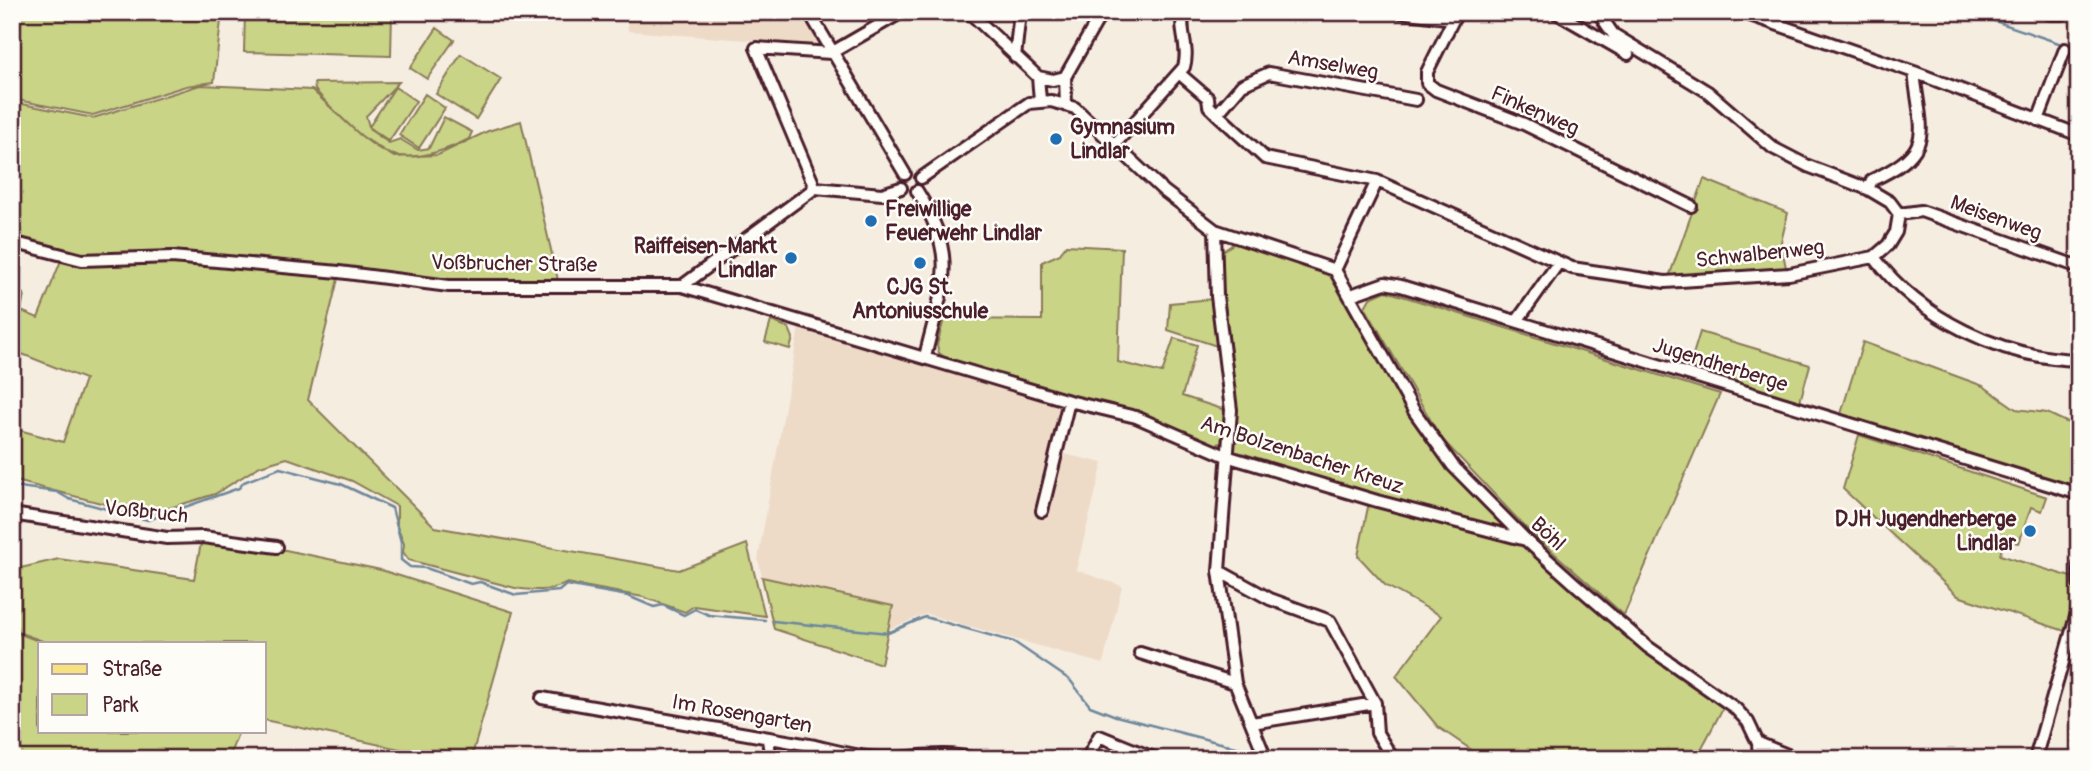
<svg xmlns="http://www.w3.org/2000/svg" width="2091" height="771" viewBox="0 0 2091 771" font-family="Pangolin,sans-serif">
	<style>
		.built { fill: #eddbc7 }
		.green { fill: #c9d487; stroke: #8a7a59; stroke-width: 2 }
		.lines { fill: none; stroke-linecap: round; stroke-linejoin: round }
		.stream { stroke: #6d879b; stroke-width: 2.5 }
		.minor-casing { stroke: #4a1f2b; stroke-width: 16 }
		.major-casing { stroke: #4a1f2b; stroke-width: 19 }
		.minor { stroke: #fdfcf7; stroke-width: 10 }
		.major { stroke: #f7e281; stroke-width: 14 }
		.poi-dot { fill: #1f6fb2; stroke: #fdfcf7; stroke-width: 2.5 }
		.labels { text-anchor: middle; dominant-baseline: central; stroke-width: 5; stroke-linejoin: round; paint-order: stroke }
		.street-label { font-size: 21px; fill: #4a1f2b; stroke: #fdfcf7 }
		.poi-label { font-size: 21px; font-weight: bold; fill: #4a1f2b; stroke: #fdfcf7; text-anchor: start }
	</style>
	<rect width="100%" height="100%" fill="#f6ede1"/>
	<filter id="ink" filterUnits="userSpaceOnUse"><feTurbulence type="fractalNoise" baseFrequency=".0143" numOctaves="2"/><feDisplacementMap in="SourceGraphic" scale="14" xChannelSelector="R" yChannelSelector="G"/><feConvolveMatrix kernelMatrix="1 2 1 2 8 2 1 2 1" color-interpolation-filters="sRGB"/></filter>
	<g filter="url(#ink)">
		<!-- built -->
		<path class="built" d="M627,12H802L823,46L628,31Z
			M799,327L1063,403L1052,451L1103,463L1076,570L1122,586L1103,664L926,614L889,629L893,606L762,577L758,559Z"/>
		<!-- green -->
		<path class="green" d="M12,12H222L214,82L186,86L93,115L12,99Z
			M245,12H392L391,56L244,52Z
			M437,28L454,40L427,79L410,68Z
			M461,54L501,79L476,119L436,94Z
			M399,82L366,116L370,130L389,143L400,139L418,150L429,148L444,117L472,132L469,139C447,150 415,162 390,154C367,146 331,108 315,90L314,83Z
			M200,85L312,90L360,135L394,157L438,155L488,131L521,121L558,280L468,283L77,255L12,237V102L93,118Z
			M395,87L416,101L389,141L369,127Z
			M425,94L445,108L419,148L399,135Z
			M1704,179L1788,213L1781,242L1786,268L1669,277Z
			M1236,242L1322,268L1333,275L1430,442L1508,528L1507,529L1314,481L1234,453L1233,369L1220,265L1223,251Z
			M1066,245L1122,248L1118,362L1162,373L1174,338L1197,345L1182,396L1225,410L1221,443L1212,445C1187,434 1160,419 1133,411C1098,401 959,372 939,353L937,345L944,319L1042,320V262L1060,254Z
			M62,258L177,261L339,275L308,400L435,527L679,570L747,544L765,616L694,606L685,612L643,597L567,583C551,592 533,591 515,588L409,560L403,552L404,544L397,527V506L352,481L287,458L260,466L215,494L147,515L12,480V428L63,442L85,379L12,350V290L24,294L21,311L38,318Z
			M1386,291L1720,394L1624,615L1527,529L1441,438L1365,307L1370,298Z
			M1213,299L1220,347L1168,330L1170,303Z
			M771,321L789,328L793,338L790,349L765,342Z
			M1700,332L1810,365L1799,405L1688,371Z
			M1863,342L1983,386L2016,409L2047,413L2079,428V489L1840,417Z
			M1859,435L2047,497L2042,511L2031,507L2019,543L2004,540L2000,555L2077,579L2079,565V616L2071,633L1958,596L1843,489Z
			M1369,502L1522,543L1724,706L1696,759H1485L1438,727L1396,676L1441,616L1385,585L1358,556Z
			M202,538L276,548L381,570L513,612L471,759H446L264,720V643H48L12,630V570L59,559L194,579Z
			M762,577L893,606L881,664L774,629Z
			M12,631L44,643H40V731H239L228,759H12Z"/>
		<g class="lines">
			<!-- stream -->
			<path class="stream" d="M1924,12L1989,19L2079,50
				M12,486L57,492L69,499L148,520L239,488L244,482L280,468L341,484L392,508L401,542V560L410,567L426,568L471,584L480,582L516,595L559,591L566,585L628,596L654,607L663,605L684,615L695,609L709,615L765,620
				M773,621L888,633L925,617L1014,642L1070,680L1090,706L1116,716L1255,752
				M1274,756L1288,759"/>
			<!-- minor casing -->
			<g class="minor-casing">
				<path id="minor" d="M809,12L905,174
					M969,12L1038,77L1040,100
					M1400,12L1454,19
					M1457,12L1427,72V83L1436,90L1524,124L1691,206
					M1555,12L1628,54
					M1741,12L1914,72L2079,135
					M1015,57L1020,12
					M1180,74L1208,98L1209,106L1217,114L1265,158L1377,181L1335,270
					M1038,77L1053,80L1065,77
					M1066,104L1065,77L1102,12
					M1217,114L1242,85L1269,73L1416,100
					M2038,120L2065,49
					M1115,144L1184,67C1190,47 1178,31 1184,12
					M921,178L1029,103L1051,101L1075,108L1164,191L1215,230L1335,270L1414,411L1453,466L1526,540L1575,584L1648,647L1735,708L1748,722L1758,743L1759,759
					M1377,181L1572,268L1665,282L1789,274L1874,257L1888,245L1896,232L1899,214L1890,202L1868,189L1808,166L1773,148L1708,92L1613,34L1598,12
					M815,188L756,48L831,53L902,12
					M1868,189L1872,180C1938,150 1920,132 1914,72
					M917,191C960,259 942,285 925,357
					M1899,214L1921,211L2079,267
					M1215,230L1217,296L1231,410L1219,571L1235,683L1266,759
					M12,242L82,260L172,257L339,272L449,286H682L1069,401L1136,417L1226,456L1377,501L1526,540
					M1874,257C1920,319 2002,358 2079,360
					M682,286L815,188L882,194L901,188
					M1351,295L1385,283L1401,286L2079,494
					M1517,321L1559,262
					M1042,511L1069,401
					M12,514L167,538L203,537L277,547
					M2079,565V584
					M1219,571L1270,599L1330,621L1375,703L1377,733L1393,759
					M1140,653L1235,683
					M542,698L815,746C836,751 857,757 879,758C916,759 937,750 977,759
					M1252,723L1375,703
					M768,740L771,759
					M1758,743L1797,759
					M1087,759L1099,736L1156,759
					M2035,759L2079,606"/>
			</g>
			<!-- major casing -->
			<g class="major-casing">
				<path id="major" d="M2050,12H2062"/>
			</g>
			<!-- minor -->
			<use href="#minor" class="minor"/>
			<!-- major -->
			<use href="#major" class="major"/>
		</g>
	</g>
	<!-- markers -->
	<g class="poi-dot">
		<circle cx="1056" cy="139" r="7"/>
		<circle cx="871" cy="221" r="7"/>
		<circle cx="791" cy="258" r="7"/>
		<circle cx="920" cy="263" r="7"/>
		<circle cx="2030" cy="531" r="7"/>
	</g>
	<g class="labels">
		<!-- street labels -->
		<g class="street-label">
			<text transform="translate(1333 65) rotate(10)">Amselweg</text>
			<text transform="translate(1535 111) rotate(24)">Finkenweg</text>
			<text transform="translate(1996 218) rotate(20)">Meisenweg</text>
			<text transform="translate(1760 254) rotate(-6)">Schwalbenweg</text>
			<text transform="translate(514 264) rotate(1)">Voßbrucher Straße</text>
			<text transform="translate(1720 365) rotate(17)">Jugendherberge</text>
			<text transform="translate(1302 455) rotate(18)">Am Bolzenbacher Kreuz</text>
			<text transform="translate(146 512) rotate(6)">Voßbruch</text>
			<text transform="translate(1548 534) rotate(43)">Böhl</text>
			<text transform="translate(742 714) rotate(10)">Im Rosengarten</text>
		</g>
		<!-- poi labels -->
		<g class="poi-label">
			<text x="1070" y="127">Gymnasium<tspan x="1070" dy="24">Lindlar</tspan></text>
			<text x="885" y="209">Freiwillige<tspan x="885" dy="24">Feuerwehr Lindlar</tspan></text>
			<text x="777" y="246" text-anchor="end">Raiffeisen-Markt<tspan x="777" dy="24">Lindlar</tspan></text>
			<text x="920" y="287" text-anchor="middle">CJG St.<tspan x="920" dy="24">Antoniusschule</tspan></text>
			<text x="2016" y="519" text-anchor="end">DJH Jugendherberge<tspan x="2016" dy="24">Lindlar</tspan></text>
		</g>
	</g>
	<!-- margin -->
	<rect width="2091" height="771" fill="none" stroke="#fdfcf7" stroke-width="42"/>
	<rect x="21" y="21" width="2049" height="729" fill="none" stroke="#4a1f2b" stroke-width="2.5" filter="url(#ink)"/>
	<!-- legend -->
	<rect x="38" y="642" width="228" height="91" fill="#fdfcf7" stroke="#b5a4a5" stroke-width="2"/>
	<rect x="52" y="664" width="35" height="10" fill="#f7e281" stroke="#b5a4a5" stroke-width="2"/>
	<text x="102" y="676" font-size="21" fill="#4a1f2b">Straße</text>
	<rect x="52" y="694" width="35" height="21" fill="#c9d487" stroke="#b5a4a5" stroke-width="2"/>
	<text x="102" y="712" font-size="21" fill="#4a1f2b">Park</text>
</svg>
